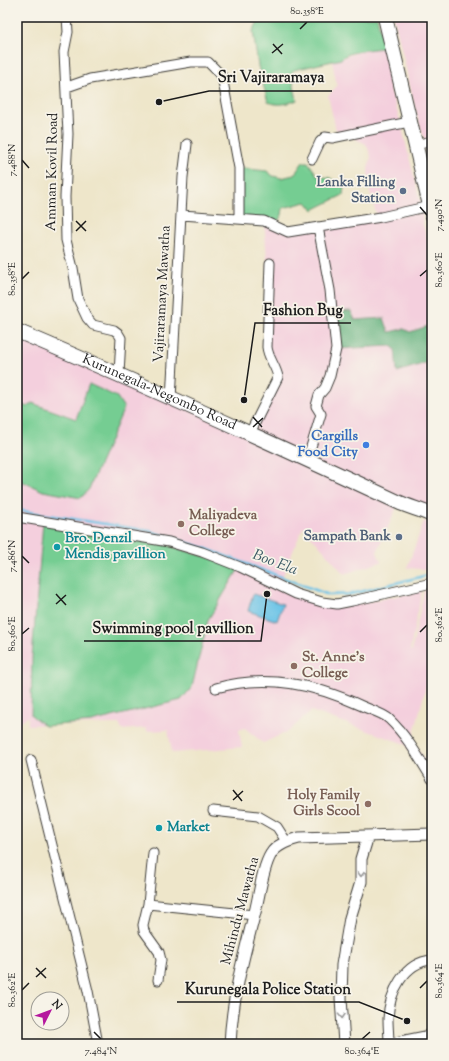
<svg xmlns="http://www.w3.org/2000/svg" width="449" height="1061" viewBox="0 0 449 1061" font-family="'Sorts Mill Goudy',serif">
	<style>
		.built { fill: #f4cfdd }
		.green { fill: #75cd92; stroke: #487457 }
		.forest { fill: #60b07c; stroke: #3e664c }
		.water { fill: #69c3e7; stroke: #427082 }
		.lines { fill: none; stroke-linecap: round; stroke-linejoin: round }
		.stream { stroke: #69c3e7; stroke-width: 2.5 }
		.minor-casing { stroke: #3c3a36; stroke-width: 11 }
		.tertiary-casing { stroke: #3c3a36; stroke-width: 13 }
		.primary-casing { stroke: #3c3a36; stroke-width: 16 }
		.trunk-casing { stroke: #3c3a36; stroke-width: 16 }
		.minor { stroke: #fff; stroke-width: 9 }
		.tertiary { stroke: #fff; stroke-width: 11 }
		.primary { stroke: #fff; stroke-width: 14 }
		.trunk { stroke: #fff; stroke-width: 14 }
		.oneway { stroke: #999 }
		.ticks { fill: none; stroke: #1c1c1c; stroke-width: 1.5 }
		.service-dot { fill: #5c6f8a; stroke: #f7f3e8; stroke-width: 1.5 }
		.shop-dot { fill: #3f7fe0; stroke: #f7f3e8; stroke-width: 1.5 }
		.education-dot { fill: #8d6e63; stroke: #f7f3e8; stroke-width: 1.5 }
		.culture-dot { fill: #0f9aa8; stroke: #f7f3e8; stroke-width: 1.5 }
		.labels { text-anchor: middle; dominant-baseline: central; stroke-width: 3.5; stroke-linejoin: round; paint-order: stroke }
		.street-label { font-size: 14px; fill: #1c1c1c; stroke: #f7f3e8 }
		.service-label { font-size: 14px; font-weight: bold; fill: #4e5e75; stroke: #f7f3e8; text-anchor: end }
		.shop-label { font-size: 14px; font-weight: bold; fill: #366cbe; stroke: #f7f3e8; text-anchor: end }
		.education-label { font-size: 14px; font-weight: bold; fill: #785e54; stroke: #f7f3e8; text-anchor: start }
		.culture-label { font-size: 14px; font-weight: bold; fill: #0d838f; stroke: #f7f3e8; text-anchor: start }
		.water-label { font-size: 15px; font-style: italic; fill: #375663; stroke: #f7f3e8 }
		.leader { fill: none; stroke: #1c1c1c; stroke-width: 1.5 }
		.callout-dot { fill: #1c1c1c; stroke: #f7f3e8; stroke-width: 1.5 }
		.callout-label { font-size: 15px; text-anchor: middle; font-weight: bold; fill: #1c1c1c; stroke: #f7f3e8; stroke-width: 3.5; stroke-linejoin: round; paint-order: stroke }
		.neatline { fill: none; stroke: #1c1c1c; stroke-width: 1.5 }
		.ticks-label { font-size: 10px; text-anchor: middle; fill: #1c1c1c }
	</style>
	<rect width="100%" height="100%" fill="#f7f3e8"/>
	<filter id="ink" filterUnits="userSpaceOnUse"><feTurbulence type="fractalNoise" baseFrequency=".025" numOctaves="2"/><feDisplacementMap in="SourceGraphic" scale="8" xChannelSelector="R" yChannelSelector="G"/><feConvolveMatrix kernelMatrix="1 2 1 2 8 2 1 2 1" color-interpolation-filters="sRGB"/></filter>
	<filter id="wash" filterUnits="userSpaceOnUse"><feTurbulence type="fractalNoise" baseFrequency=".012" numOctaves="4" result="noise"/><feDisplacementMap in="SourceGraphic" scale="16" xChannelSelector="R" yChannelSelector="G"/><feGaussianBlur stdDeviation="0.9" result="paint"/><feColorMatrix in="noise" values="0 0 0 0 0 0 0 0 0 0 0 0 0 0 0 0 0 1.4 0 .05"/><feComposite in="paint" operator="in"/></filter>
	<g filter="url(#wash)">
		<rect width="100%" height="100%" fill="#eee6ca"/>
		<!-- built -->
		<path class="built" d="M394,17H432V136L425,141L417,116Z
			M384,48L390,88L400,120L421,205L384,216L422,212L423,224L432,255V329L428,326L410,332L404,329L389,332L384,318L355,320L351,311L333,312L336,349L391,346L395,349L397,372L432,361V508L399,502L377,552L381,562L344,574L303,527L279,585L240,567L202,552L169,542L59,525L178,548L231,566L285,592L322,604L342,607L422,591L410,650L414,651L412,649L424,591L432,585V663L412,741L432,770V785L405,744L311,711L289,731L263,743L245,728L239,730L242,747L172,753L168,730L147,731L146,728L122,730L119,724L28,725V717L20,721H17V331L250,432L278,377L276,369L268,354L267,347L270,299L264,221L288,232L377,217L369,188L368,169L371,156L366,144L336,130L328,96L337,86L332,61L367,49Z
			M432,143V180L424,146Z
			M424,521L432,525V570L407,568Z"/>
		<!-- green -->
		<path class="green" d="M262,17H377L384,48C374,49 347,51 341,59L294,70L291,73L297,100C287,104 279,106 268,102L258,66L253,31L260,18Z
			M303,162H308L318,176L330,178L344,187L343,195L313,210L306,202L283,208L282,215L278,221L239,219V168L267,171L273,176L281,178L294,175Z
			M89,384L117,397L124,408L89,489L81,498L43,491L17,479V402L27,407L32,403L76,419Z
			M43,522L136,536L240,567L208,620L192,687L181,700L91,722L45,726L31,715L32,657Z"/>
		<!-- forest -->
		<path class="forest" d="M351,311L355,320L384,318L389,332L404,329L410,332L428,326L431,327L432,361L397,372L395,349L391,346L336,349L333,312Z"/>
		<!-- water -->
		<path class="water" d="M253,594L283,604L277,621L248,611Z"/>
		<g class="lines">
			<!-- stream -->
			<path class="stream" d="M17,510L150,531L204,548L329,595L351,594L432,574"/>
		</g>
	</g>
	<g filter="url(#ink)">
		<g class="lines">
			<!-- minor casing -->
			<g class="minor-casing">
				<path id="minor" d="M67,17L68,32L64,52L68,134L65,197L66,240L73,268L78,299L87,318L93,325L114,330L118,333L121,338L119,374
					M67,87L90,79L191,62H208L222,76L239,168V219
					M415,145L432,141
					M312,159L320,142L325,137L332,138L409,122
					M182,215L264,221L288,232L381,217L430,206
					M171,399L183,177L187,144
					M250,433L278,377C276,366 268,358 267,347L270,263
					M307,460L321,414L316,406L319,395L325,388L330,376L336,349L330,290L318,227
					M17,517L169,542L202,552L240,567L296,594L322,602L337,604L352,601L432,583
					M216,688C268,674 314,684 362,706C370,710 383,713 389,719C407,736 419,758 432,779
					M31,760L88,991L98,1044
					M213,811L258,816L277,827L286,841
					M153,853L148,904L143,925L144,931L159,952L161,960L158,980
					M148,904L254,915
					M389,1044C389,1036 388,1027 388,1019C389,993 404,962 432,960"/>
			</g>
			<!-- tertiary casing -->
			<g class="tertiary-casing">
				<path id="tertiary" d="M230,1044C232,1000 243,958 254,916C259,899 262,868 271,854C277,844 289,841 299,838L432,834
					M344,1044L341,998L342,965L350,918L361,882V859L368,836"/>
			</g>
			<!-- primary casing -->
			<g class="primary-casing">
				<g id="primary">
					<path id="s1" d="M17,331C145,385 272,443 398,502C409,507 421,510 432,515"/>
				</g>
			</g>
			<!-- trunk casing -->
			<g class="trunk-casing">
				<path id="trunk" d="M385,17L432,214
					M397,1044L432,1037"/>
			</g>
			<!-- minor -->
			<use href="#minor" class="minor"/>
			<!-- tertiary -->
			<use href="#tertiary" class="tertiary"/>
			<!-- primary -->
			<use href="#primary" class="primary"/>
			<!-- trunk -->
			<use href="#trunk" class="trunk"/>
		</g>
		<!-- one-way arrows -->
		<defs><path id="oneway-chevron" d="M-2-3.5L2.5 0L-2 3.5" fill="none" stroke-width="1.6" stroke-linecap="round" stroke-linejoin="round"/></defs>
		<g class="oneway">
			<use href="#oneway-chevron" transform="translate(361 874) rotate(91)"/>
			<use href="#oneway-chevron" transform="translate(342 1016) rotate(87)"/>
		</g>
	</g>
	<!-- ticks -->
	<path class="ticks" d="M300,29L307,22M273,44L282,54M272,53L283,44M22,160L29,168M420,207L427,215M76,221L86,231M76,231L86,221M420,276L427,270M22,279L29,272M253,417L262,427M253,427L263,418M22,556L29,563M56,594L66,605M56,604L66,595M420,632L427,625M22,634L29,628M233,790L242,801M233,800L243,791M36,968L46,978M36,977L46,968M420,988L427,981M22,990L29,983M94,1032L101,1039M362,1039L370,1032"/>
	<!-- markers -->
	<g class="service-dot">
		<circle cx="403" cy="191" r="4"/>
		<circle cx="399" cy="537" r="4"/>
	</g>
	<circle class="shop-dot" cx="366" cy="445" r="4"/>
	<g class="education-dot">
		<circle cx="181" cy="524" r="4"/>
		<circle cx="294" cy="666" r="4"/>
		<circle cx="368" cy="804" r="4"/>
	</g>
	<g class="culture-dot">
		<circle cx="57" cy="547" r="4"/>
		<circle cx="159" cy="828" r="4"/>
	</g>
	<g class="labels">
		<!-- street labels -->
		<g class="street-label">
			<text transform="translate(53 172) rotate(-89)">Amman Kovil Road</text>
			<text transform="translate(163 294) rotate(-87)">Vajiraramaya Mawatha</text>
			<text stroke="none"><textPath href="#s1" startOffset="155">Kurunegala-Negombo Road</textPath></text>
			<text transform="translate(241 911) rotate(-75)">Mihindu Mawatha</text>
		</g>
		<!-- service labels -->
		<g class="service-label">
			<text x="395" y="183">Lanka Filling<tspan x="395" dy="16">Station</tspan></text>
			<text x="391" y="537">Sampath Bank</text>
		</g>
		<!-- shop labels -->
		<g class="shop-label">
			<text x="358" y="437">Cargills<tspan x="358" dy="16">Food City</tspan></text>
		</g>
		<!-- education labels -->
		<g class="education-label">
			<text x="189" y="516">Maliyadeva<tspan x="189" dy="16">College</tspan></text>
			<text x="302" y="658">St. Anne's<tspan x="302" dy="16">College</tspan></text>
			<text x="360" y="796" text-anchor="end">Holy Family<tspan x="360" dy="16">Girls Scool</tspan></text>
		</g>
		<!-- culture labels -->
		<g class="culture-label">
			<text x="65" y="539">Bro. Denzil<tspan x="65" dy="16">Mendis pavillion</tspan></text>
			<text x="167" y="828">Market</text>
		</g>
		<!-- water labels -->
		<g class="water-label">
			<text transform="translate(275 563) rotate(21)">Boo Ela</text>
		</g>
	</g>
	<!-- callouts -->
	<path class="leader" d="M159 102L209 91H332M244 400L255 323H351M267 594L261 641H84M407 1021L359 1002H177"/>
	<g class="callout-dot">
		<circle cx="159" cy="102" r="4"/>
		<circle cx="244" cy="400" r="4"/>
		<circle cx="267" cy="594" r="4"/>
		<circle cx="407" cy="1021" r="4"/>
	</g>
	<g class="callout-label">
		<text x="271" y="82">Sri Vajiraramaya</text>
		<text x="303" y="315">Fashion Bug</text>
		<text x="173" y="633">Swimming pool pavillion</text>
		<text x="268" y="994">Kurunegala Police Station</text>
	</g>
	<!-- margin -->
	<rect width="449" height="1061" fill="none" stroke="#f7f3e8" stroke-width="44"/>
	<!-- north arrow -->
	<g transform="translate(50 1011) rotate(48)"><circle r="19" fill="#f7f3e8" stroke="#9f9d96"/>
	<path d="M0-3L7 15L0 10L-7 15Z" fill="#b5179e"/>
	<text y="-6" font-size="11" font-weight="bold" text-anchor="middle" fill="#1c1c1c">N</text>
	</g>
	<rect x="22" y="22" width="405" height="1017" class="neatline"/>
	<g class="ticks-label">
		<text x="307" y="14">80.358°E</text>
		<text transform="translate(11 160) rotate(-90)" y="4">7.488°N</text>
		<text transform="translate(438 215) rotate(-90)" y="4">7.490°N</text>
		<text transform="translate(438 270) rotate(-90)" y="4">80.360°E</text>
		<text transform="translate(11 279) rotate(-90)" y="4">80.358°E</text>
		<text transform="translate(11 556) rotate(-90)" y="4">7.486°N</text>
		<text transform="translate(438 625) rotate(-90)" y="4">80.362°E</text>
		<text transform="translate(11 634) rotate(-90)" y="4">80.360°E</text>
		<text transform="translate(438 981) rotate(-90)" y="4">80.364°E</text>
		<text transform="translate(11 990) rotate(-90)" y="4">80.362°E</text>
		<text x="101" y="1054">7.484°N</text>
		<text x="362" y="1054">80.364°E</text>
	</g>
</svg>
